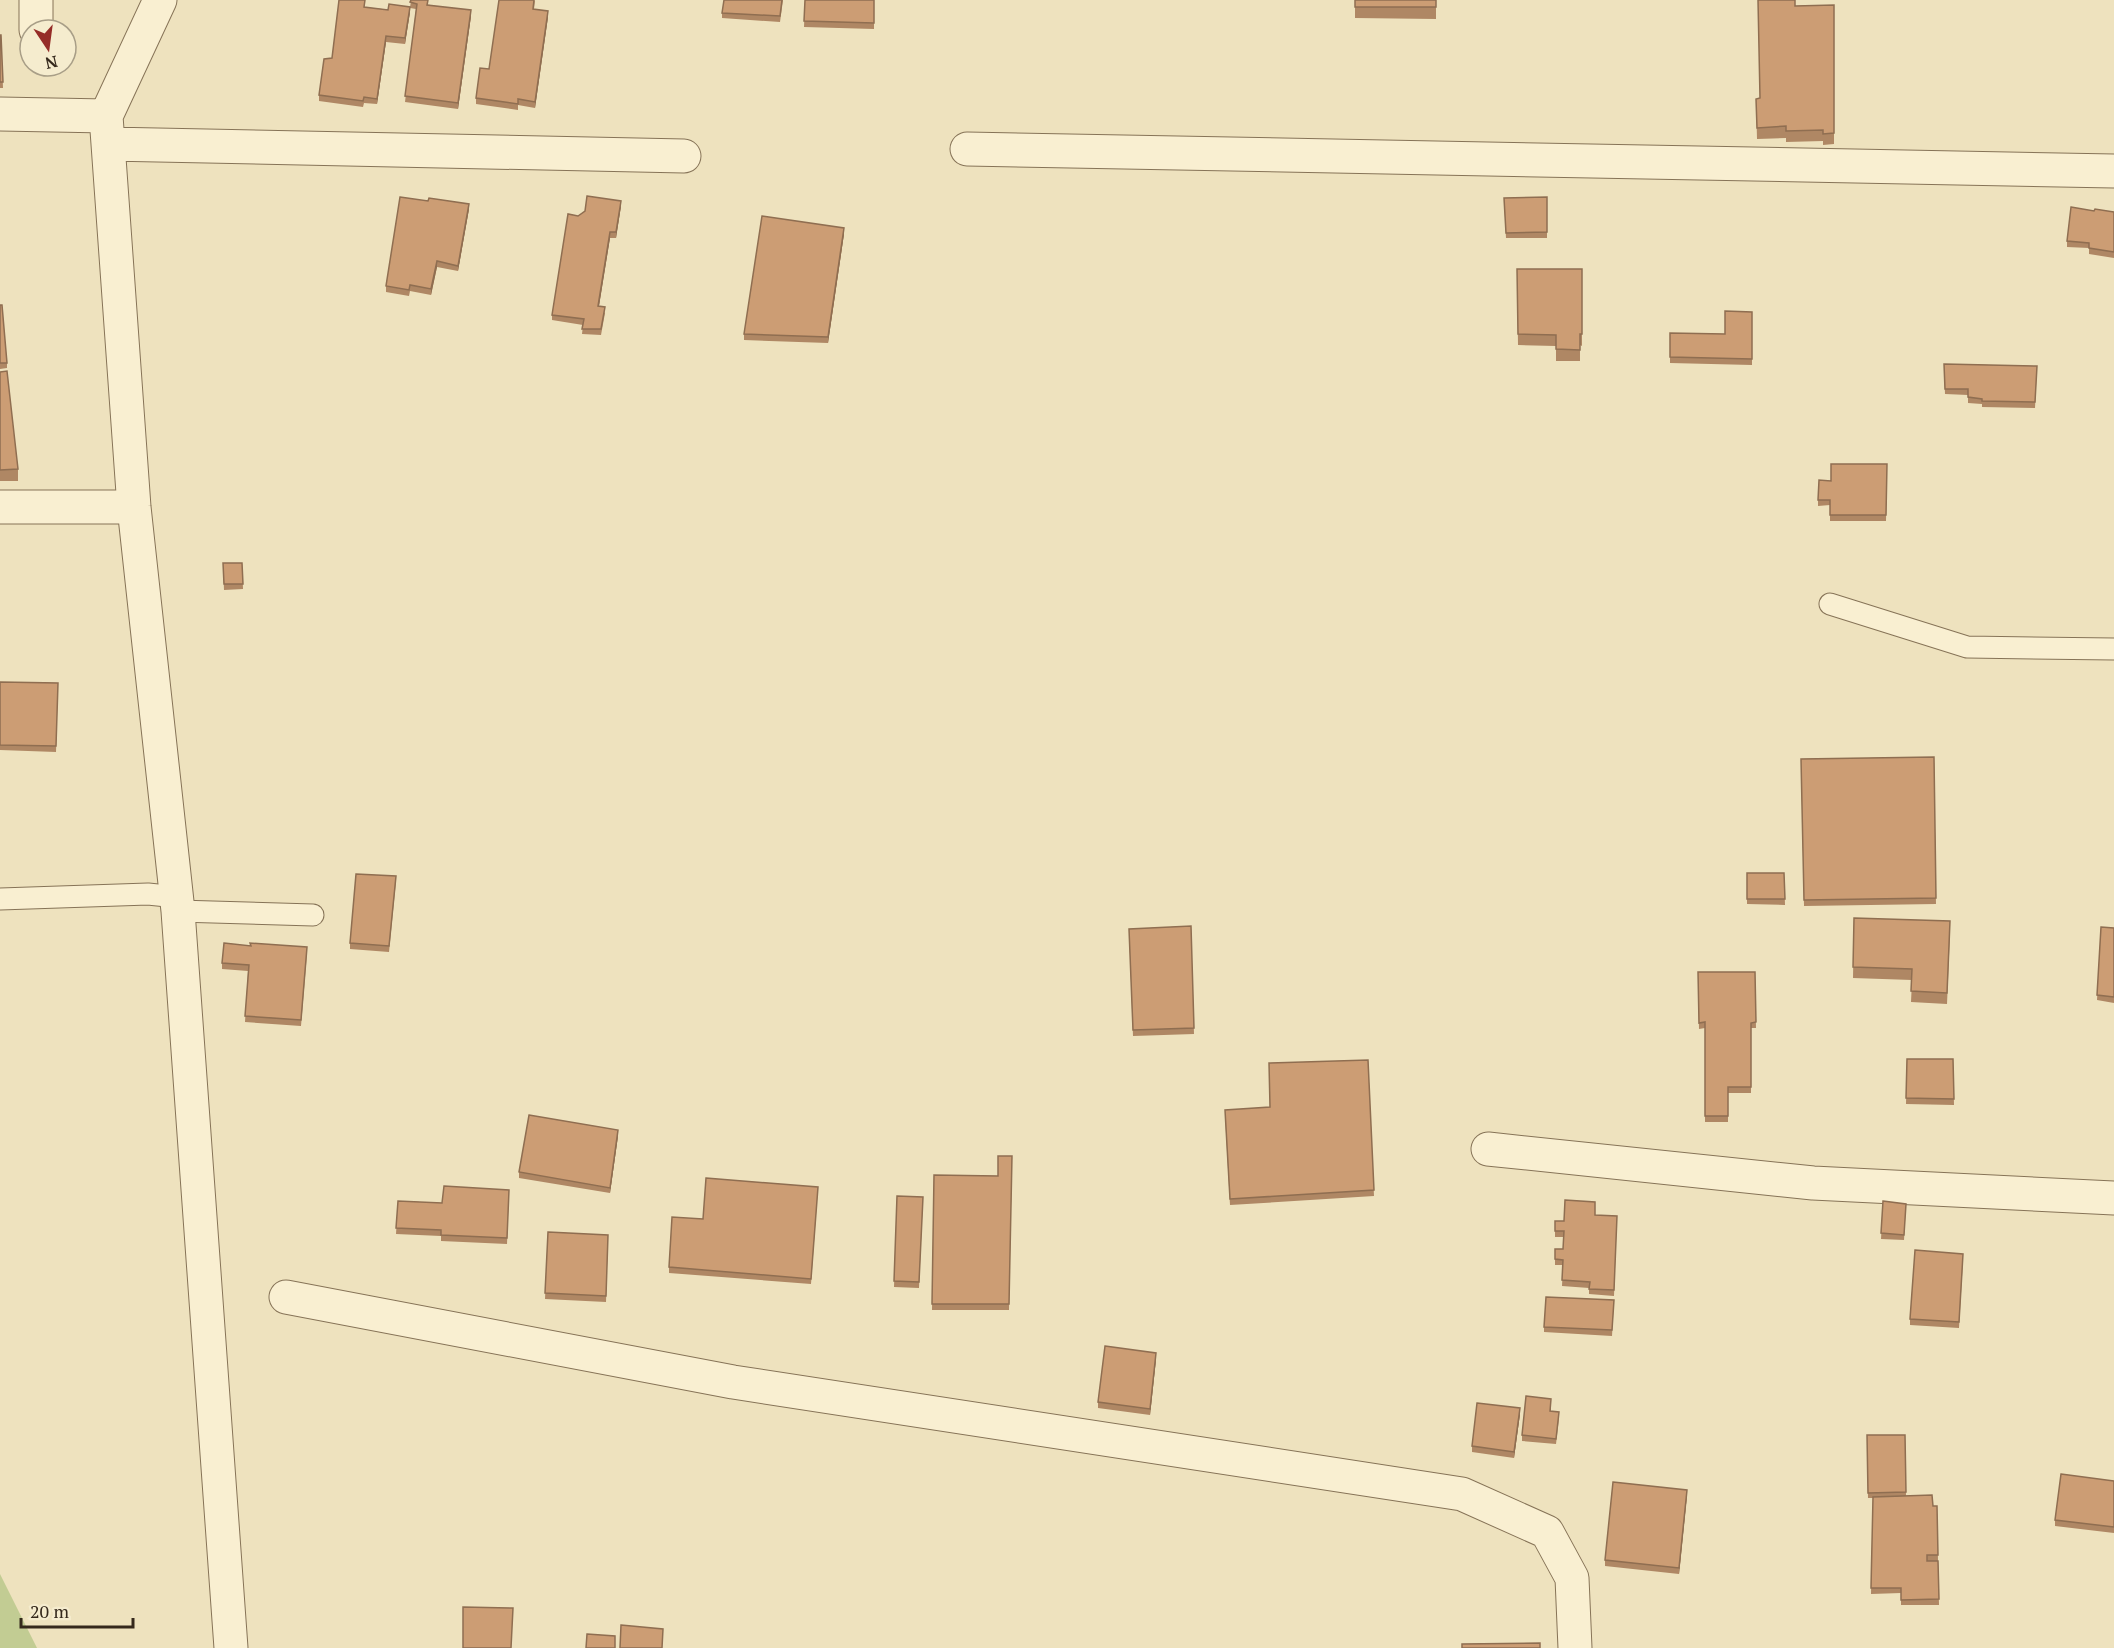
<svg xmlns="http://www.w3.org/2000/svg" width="2114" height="1648" viewBox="0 0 2114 1648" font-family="'PT Serif',serif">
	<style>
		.green { fill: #c2cc93 }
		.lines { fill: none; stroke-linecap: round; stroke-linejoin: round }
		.lane-casing { stroke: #867357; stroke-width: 23 }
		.street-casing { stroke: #867357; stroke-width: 35 }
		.lane { stroke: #f9efd1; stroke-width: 21 }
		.street { stroke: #f9efd1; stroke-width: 33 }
		.wall { fill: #af8764 }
		.shaded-wall { fill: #8f6e51 }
		.building { fill: #cc9d74; stroke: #8f6e51; stroke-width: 1.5 }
	</style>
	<rect width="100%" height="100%" fill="#eee2be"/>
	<!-- green -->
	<path class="green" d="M0,1574L37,1648H0Z"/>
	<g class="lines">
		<!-- lane casing -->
		<g class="lane-casing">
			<path id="lane" d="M1830,604L1967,647L2114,649
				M0,899L148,894L177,897
				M178,911L313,915"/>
		</g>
		<!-- street casing -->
		<g class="street-casing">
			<path id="street" d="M160,0L106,116L134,507L178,911L231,1648
				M36,30V0
				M0,114L106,116
				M108,144L684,156
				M967,149L2114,171
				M0,507H134
				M1488,1149L1813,1183L2114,1198
				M286,1297L733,1382L1462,1494L1547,1532L1572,1578L1575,1648"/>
		</g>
		<!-- lane -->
		<use href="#lane" class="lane"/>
		<!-- street -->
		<use href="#street" class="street"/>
	</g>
	<!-- wall -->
	<path class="wall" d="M339,0H365L364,7L410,12L405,44L386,42L377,104L364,103L363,107L319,101V95L332,58Z
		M411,0L471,16L458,109L405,102L416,9L410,8Z
		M535,0L534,9L548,17L535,108L518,105V110L476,104V98L489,69Z
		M783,0L780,22L722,18V13Z
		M805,0H874V29L804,27Z
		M1355,0H1436V19L1355,18Z
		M1834,5V144L1823,145V141L1786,142V138L1757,139L1756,99H1760L1795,6Z
		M0,35H1L3,88H0Z
		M1547,197V238H1506L1504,198Z
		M621,206L616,238H610L599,306L605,313L601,335L582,334L583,325L552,320V315Z
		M469,209L458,271L437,267L431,295L410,291L409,296L386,292V286Z
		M2094,211L2114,212V258L2089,254V248L2067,247V241Z
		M844,234L828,343L744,340V334Z
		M1517,269H1582V346L1580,345V361H1556V346L1518,345Z
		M0,305L7,363V368L0,369Z
		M1752,312V365L1670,363V333L1725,334Z
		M1944,364L2037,366L2035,408L1982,407V404L1968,403V395L1945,394Z
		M0,372L18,469V481H0Z
		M1887,464L1886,521H1830V505L1818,506V500L1831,481Z
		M223,563H242L243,589L224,590Z
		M0,682L58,683L56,752L0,750Z
		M1934,757L1936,904L1804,906L1801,759Z
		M1747,873H1784L1785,905L1747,904Z
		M396,881L389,952L350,949V943Z
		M1854,918L1950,932L1947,1004L1911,1002L1912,980L1853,978Z
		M1191,926L1194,1034L1133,1036L1129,929Z
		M2101,927L2114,928V1003L2097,1000Z
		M251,946L307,953L301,1026L245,1022L248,971L222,969V963Z
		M1698,972H1755L1756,1028H1751V1093H1728V1122H1705V1028L1699,1029Z
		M1907,1059H1953L1954,1105L1906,1104Z
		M1368,1060L1374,1196L1230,1205L1225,1115L1270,1107Z
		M618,1136L610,1193L519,1178V1172Z
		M1012,1156L1009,1310H932L934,1175L998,1176Z
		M818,1187L811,1284L669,1273V1267L703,1219Z
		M509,1190L507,1244L441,1241V1236L396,1234L398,1201L442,1203Z
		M897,1196L923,1197L919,1288L894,1287Z
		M1883,1201L1906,1204L1904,1240L1881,1239Z
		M1595,1215L1617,1216L1614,1296L1589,1294V1288L1562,1286L1563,1265H1555V1259L1563,1249L1564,1237H1555V1221H1564Z
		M548,1232L608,1235L606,1302L545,1299Z
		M1963,1260L1959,1328L1910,1325V1319Z
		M1614,1300L1612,1336L1544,1332V1327Z
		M1156,1359L1150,1415L1098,1408V1402Z
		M1551,1404V1411L1559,1418L1556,1444L1522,1441V1435Z
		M1520,1414L1514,1458L1472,1452V1446Z
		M1867,1435H1905L1906,1496L1933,1506H1937L1938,1561H1927H1938L1939,1605H1901V1593L1871,1594L1873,1498H1868Z
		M2114,1481V1533L2055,1526V1520Z
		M1687,1495L1679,1574L1605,1566V1560Z"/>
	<!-- shaded-wall -->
	<path class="shaded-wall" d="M410,7V12L405,44V38Z
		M471,10V16L458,109V103Z
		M548,11V17L535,108V102Z
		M386,36V42L377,104V99Z
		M621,201V206L616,238V232Z
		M469,204V209L458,271V266Z
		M844,228V234L828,343V337Z
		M610,232V238L598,312V306Z
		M437,261V267L431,295V289Z
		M618,1130V1136L610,1193V1188Z
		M1156,1353V1359L1150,1415V1409Z
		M1520,1408V1414L1514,1458V1452Z
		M1687,1490V1495L1679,1574V1568Z"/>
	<!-- building -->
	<path class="building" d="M339,0H365L364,7L388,10L389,4L410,7L405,38L386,36L377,99L364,97L363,101L319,95L324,59L332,58Z
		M411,0H428L427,5L471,10L458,103L405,96L417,4L410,2Z
		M499,0H534L533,9L548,11L535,102L518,99V104L476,98L480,68L489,69Z
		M724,0H782L780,16L722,13Z
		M805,0H874V23L804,21Z
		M1355,0H1436V7H1355Z
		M1758,0H1795V6L1834,5V133L1823,134V130L1786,131V126L1757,128L1756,99L1760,98Z
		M0,35H1L3,82H0Z
		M587,196L621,201L616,232H610L598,306L605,307L601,329H582L584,319L552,315L568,214L578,216L585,211Z
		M400,197L428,201L429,198L469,204L458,266L437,261L431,289L410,285L409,290L386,286Z
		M1547,197V232L1506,233L1504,198Z
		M2071,207L2094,211L2095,209L2114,212V252L2089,248V243L2067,241Z
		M762,216L844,228L828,337L744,334Z
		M1517,269H1582V334H1580V350L1556,349V335L1518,334Z
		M0,305H2L7,363H0Z
		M1725,311L1752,312V359L1670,357V333L1725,334Z
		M1944,364L2037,366L2035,402L1982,401V399L1968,397V389H1945Z
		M7,371L18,469L0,470V372Z
		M1831,464H1887L1886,515H1830V500H1818L1819,480L1831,481Z
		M223,563H242L243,584H224Z
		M0,682L58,683L56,746L0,745Z
		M1934,757L1936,898L1804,900L1801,759Z
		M1747,873H1784L1785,899H1747Z
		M356,874L396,876L389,946L350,943Z
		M1854,918L1950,921L1947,993L1911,991L1912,969L1853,967Z
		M1191,926L1194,1028L1133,1030L1129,929Z
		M2101,927L2114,928V997L2097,995Z
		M224,943L251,946L250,943L307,947L301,1020L245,1016L249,965L222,963Z
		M1698,972H1755L1756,1022L1751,1023V1087H1728V1116H1705V1022L1699,1023Z
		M1907,1059H1953L1954,1099L1906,1098Z
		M1368,1060L1374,1190L1230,1199L1225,1110L1270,1107L1269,1063Z
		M529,1115L618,1130L610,1188L519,1172Z
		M998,1156H1012L1009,1304H932L934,1175L998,1176Z
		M706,1178L818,1187L811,1279L669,1267L672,1217L703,1219Z
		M444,1186L509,1190L507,1238L441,1235V1230L396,1228L398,1201L442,1203Z
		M897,1196L923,1197L919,1282L894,1281Z
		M1565,1200L1595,1202V1215L1617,1216L1614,1290L1589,1289L1590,1282L1562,1280L1563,1260L1555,1259V1249H1563L1564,1231H1555V1221H1564Z
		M1883,1201L1906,1204L1904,1235L1881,1233Z
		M548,1232L608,1235L606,1296L545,1293Z
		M1915,1250L1963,1254L1959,1322L1910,1319Z
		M1546,1297L1614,1300L1612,1330L1544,1327Z
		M1105,1346L1156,1353L1150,1409L1098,1402Z
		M1526,1396L1551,1399L1550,1411L1559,1412L1556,1439L1522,1435Z
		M1477,1403L1520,1408L1514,1452L1472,1446Z
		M1867,1435H1905L1906,1492L1868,1493Z
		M2061,1474L2114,1481V1527L2055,1520Z
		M1613,1482L1687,1490L1679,1568L1605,1560Z
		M1932,1495L1933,1506H1937L1938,1555H1927V1561H1938L1939,1599L1901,1600V1588H1871L1873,1497Z
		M463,1607L513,1608L511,1648H463Z
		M621,1625L663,1629L662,1648H620Z
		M587,1634L615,1636V1648H586Z
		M1540,1643V1648H1462V1644Z"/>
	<!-- north arrow -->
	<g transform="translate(48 48) rotate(167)"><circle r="28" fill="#f5ecce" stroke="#a89e87" stroke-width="1.5"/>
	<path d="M0-4.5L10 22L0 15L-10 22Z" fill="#952c27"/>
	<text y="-9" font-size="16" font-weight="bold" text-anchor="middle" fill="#35291c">N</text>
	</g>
	<!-- scale -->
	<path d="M21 1618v9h112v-9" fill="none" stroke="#35291c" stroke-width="3"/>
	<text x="30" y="1618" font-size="18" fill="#35291c" stroke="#f5ecce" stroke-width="4.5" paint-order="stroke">20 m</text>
</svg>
